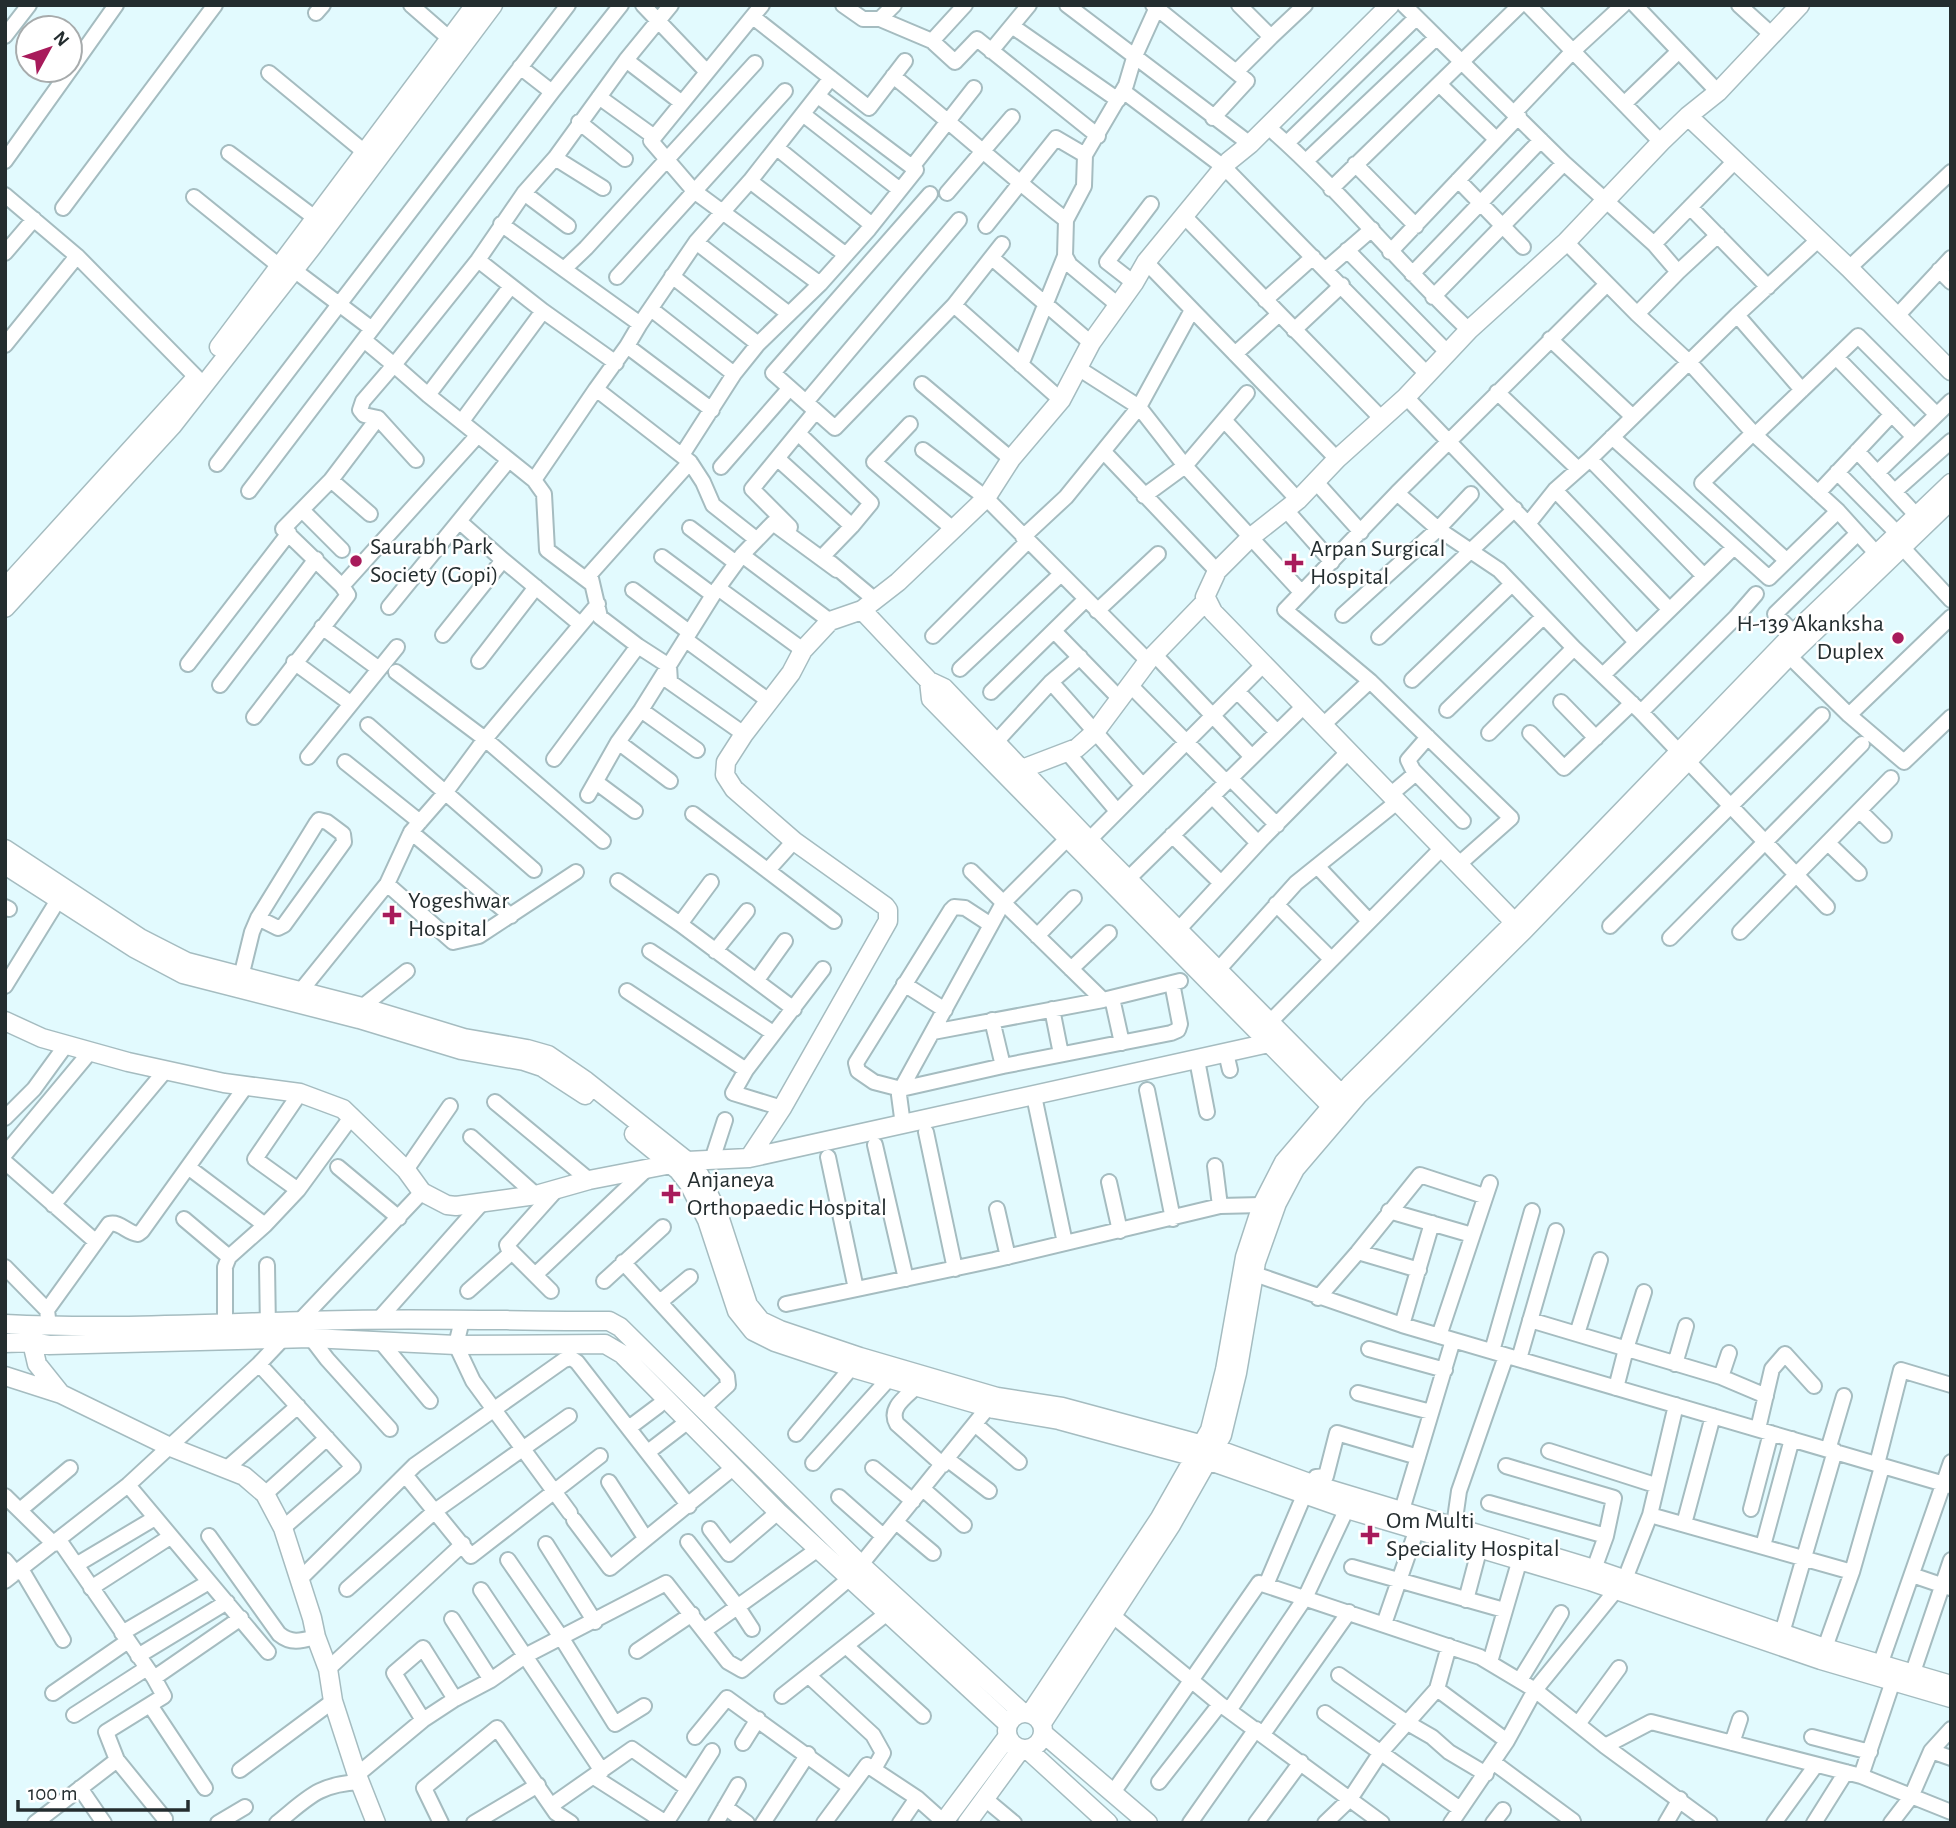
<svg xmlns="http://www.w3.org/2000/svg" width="1956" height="1828" viewBox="0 0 1956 1828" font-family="'Alegreya Sans',sans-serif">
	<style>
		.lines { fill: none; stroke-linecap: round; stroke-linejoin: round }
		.minor-casing { stroke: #a5bcc0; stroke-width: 18 }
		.tertiary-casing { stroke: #a5bcc0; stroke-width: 21 }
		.minor { stroke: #fff; stroke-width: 14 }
		.tertiary { stroke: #fff; stroke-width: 18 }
		.poi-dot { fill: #a81b5b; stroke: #fff; stroke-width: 2.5 }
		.labels { text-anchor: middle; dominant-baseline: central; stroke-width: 5; stroke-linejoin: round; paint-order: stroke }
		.poi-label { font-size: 24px; fill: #242d2f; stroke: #fff; text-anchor: start }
	</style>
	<rect width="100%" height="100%" fill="#e2fafe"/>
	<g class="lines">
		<!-- minor casing -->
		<g class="minor-casing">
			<path id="minor" d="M411,5L458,46
				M643,5L707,72
				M762,5L651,141L694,191L820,284
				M843,5L863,19H880L932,41
				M965,5L932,41L955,62L977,39L1098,136
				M1067,5L1250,144
				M1153,5L1247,81L1213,118
				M1239,5L1271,37L1305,5
				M1404,5L1564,163L1654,244L1678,272
				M1528,5L1661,142
				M1635,5L1718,92
				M1739,5L1771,34
				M316,13L323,5
				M753,17L869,108L905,61
				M880,19L894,5
				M1012,26L1118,100
				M5,36L29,5
				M991,51L1029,5
				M626,60L682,103
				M520,67L552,92
				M70,70L116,5
				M1236,72L1271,37
				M269,73L373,159
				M893,76C952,123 1007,174 1066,220L1065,256L1070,265L1118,305
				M1439,84L1496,139
				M1123,91L1225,168L1428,375
				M599,97L653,136
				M1624,104L1679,51
				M1514,113L1573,51L1623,5
				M804,115L900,190
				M579,122L625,159
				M1267,126C1340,189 1399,265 1469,330
				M1287,143L1416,18
				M777,148L872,225
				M229,153L323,224
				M1085,155L1126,85L1134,58L1158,5
				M555,158L603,188
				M5,161L70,70
				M1306,161L1436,38
				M1355,164L1416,226
				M912,167L974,88
				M1458,180L1523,247
				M750,181L846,255
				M1331,189L1520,5
				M524,193L568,226
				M947,193L1012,117
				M930,194L773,373L835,428L954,305L1002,244
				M5,195L77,256L204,385
				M194,197L288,273
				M1690,207L1768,287
				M63,208L215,5
				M1184,216L1382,419
				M501,224L640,324
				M986,226L1056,138L1085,155L1084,186L1066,220
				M696,242L789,314
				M1566,242L1637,314L1689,362L1755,435L1838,511L1876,553
				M1654,244L1736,160
				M1347,250L1448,353
				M1390,252L1519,116
				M5,253L34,219
				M992,258L1091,343
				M478,260L543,311L616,363
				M1146,262L1337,459
				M1849,268L1951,172
				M564,269L586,248L755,63
				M1326,269L1372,229
				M294,270L372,329
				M1939,270L1951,282
				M1412,274L1541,140
				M672,276L758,344
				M617,277L785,91
				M1134,283L1107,262L1151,204
				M1433,297L1564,163
				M1265,300L1313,257
				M954,305L1061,400
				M651,309L734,374
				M1637,314L1678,272L1718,235
				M1737,315L1802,390
				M1896,317L1951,258
				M1294,330L1342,285
				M1550,339L1632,416
				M364,340L394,365L363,401L360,410L364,415L378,418L416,460
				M5,345L77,256
				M627,346L712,410
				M1235,354L1279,314
				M1836,357L1914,437
				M1021,365L1065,256
				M1078,368L1139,407L1185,466L1301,592
				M922,384L1011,459
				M1497,392L1577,468
				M428,395L511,286
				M1406,397L1528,524L1555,490L1590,459L1737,315L1818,240
				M806,402L959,220
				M1224,420L1298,500
				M462,421L543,311
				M910,424L874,462L953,529
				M798,433L871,503L852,526L824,555
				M1753,433L1702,483L1786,560
				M1755,435L1858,336L1936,414
				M1612,437L1769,578L1838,511
				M923,450L986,498L1148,661
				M1857,451L1917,516
				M1104,452L1217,571
				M682,455L734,374L758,344L820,284L869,229L916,170L818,96
				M778,459L852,526
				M1590,459L1704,576
				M690,462L590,574L600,617L638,646L669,666L670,682L744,734
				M217,464L568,5
				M721,467L789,389
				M1837,472L1898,534
				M1877,473L1951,401
				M331,480L370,514
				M534,480L596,389
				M1316,482L1361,532
				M1555,490L1669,609
				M249,491L552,92L621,5
				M1895,491L1951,441
				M1397,493L1438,529L1499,570L1574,648L1641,712L1827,907
				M1818,493L1892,414
				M1144,496L1185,466L1247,393
				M1286,510L1332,562
				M303,511L342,550
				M460,522L503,560
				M1528,524L1636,642
				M790,527L752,489L815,412
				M690,528L736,563
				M1023,537L1066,497L1139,407L1192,310
				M756,539L713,505L703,482L690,462L596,389L627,346L640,324L696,242L750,181L831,78
				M1902,547L1951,600
				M742,555L830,621
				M662,557L713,595
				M831,563L874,599
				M592,584L547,550L544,494L534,480L428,395L394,365L478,260L524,193L555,158L626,60L671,5
				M342,586L283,529L331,480L378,418
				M718,588L803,650
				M633,590L689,632
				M389,607L508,461
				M1097,611L1158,554
				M1343,615L1438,529L1471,494
				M322,627L379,669
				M1055,632L1120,699
				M1794,633L1775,614L1858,533
				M443,635L503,560L580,624
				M933,636L1028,541
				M1379,637L1515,509
				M686,640L769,701
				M1783,650L1849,715L1904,762L1951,717
				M1154,654L1252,757
				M479,661L536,587
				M294,662L350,703
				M188,664L289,533
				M960,669L1060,575
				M396,672L485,739L603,841
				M1603,675L1734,547
				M1412,680L1512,584
				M1051,682L1143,786
				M220,685L316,559
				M1130,685L1226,782
				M1237,691L1277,732
				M991,692L1085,600
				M1561,702L1596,738
				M641,710L697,750
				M1447,710L1543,617
				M1641,712L1736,617L1756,594
				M1849,715L1951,617
				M254,717L348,595L342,586L478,435
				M368,725L534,870
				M1323,725L1370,681
				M1489,733L1574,648
				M1530,733L1564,768L1632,703
				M1428,737L1408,760L1413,770L1463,821
				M618,742L670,781
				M996,742L1051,682L1080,657
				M1067,752L1117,811
				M308,757L397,647
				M554,759L638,646
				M345,762L420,822
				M1230,778L1277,825
				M596,782L635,811
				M588,795L618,742L641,710L713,595L742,555L773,523L837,570
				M1390,795L1416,773
				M1212,796L1258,843
				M1860,811L1884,835
				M693,814L834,921
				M411,832L511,916
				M1172,835L1221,883
				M1089,840L1264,664
				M1829,844L1859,873
				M1458,865L1511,818L1370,681L1285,610L1397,493L1607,284
				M1317,866L1369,921
				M768,870L794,841
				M971,871L1103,1000
				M1128,879L1304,706
				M618,881L680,924
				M711,882L680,924L794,1009
				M387,884L453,942L479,936L576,872
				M1276,904L1331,959
				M5,907L9,909
				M991,925L965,908L954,907L951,910L856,1063L858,1071L874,1082L901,1089L1003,1066L1171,1033L1178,1030L1180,1024L1172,983
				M1610,926L1822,715
				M1178,930L1262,839L1348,752
				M1740,932L1891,778
				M1037,936L1074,898
				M1670,938L1862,744
				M650,951L773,1033
				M715,951L747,911
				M1071,969L1109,933
				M1218,970L1296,883L1397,802
				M241,977L252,932L258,918L316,824L319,820L327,822L343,834L344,842L284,925L278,928L258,918
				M757,980L785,941
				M904,984L945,1010
				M5,986L63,892
				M627,991L746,1070
				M295,998L387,884L411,832L445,793L485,739L598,604
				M1112,998L1122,1043
				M362,1007L407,971
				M1052,1009L1061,1054
				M992,1020L1003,1066
				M1270,1022L1442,848
				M933,1032L1103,1000L1180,981
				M1226,1053L1230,1070
				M1197,1060L1207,1112
				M1147,1090L1173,1219
				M300,1093L255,1159L298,1190L352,1116
				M1034,1096L1065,1243
				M495,1102L589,1180
				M782,1108L733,1093L746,1070L823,969
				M5,1118L34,1089L66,1045
				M903,1125L899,1095L901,1089L1003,903L1074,832
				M926,1132L955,1269
				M471,1137L536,1195
				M875,1145L906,1279
				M5,1154L90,1052
				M828,1157L856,1289
				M712,1160L725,1120
				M5,1162L95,1241
				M1215,1166L1220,1206
				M188,1167L265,1225
				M338,1167L399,1218
				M406,1170L450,1106
				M1109,1182L1120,1231
				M53,1205L165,1071
				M997,1209L1008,1257
				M1389,1211L1472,1235
				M184,1219L229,1257
				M1358,1252L1419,1270
				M623,1262L727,1376L728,1385L702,1409
				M267,1265L268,1330
				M5,1267L47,1310L48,1318
				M1246,1271L1402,1325L1951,1486
				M535,1275L648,1168
				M604,1281L663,1227
				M468,1291L512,1252
				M551,1291L508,1248L507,1245L557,1189
				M1318,1298L1358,1252L1420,1175L1484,1196
				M660,1302L690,1277
				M786,1304L994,1260L1220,1206L1262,1205
				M47,1310L109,1224C120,1221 127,1233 138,1234L142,1231L246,1086
				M379,1319L481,1204
				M462,1320L456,1345L473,1381L570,1513
				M1530,1320L1721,1377L1766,1396
				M225,1324V1267L229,1257L265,1225L298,1190
				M1402,1325L1432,1223
				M1577,1334L1600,1260
				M1439,1336L1490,1183
				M311,1338L327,1359L390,1429
				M381,1342L430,1401
				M1369,1349L1445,1370
				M1492,1351L1532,1211
				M1519,1359L1556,1231
				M259,1364L353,1467L283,1528
				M1675,1364L1686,1326
				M1721,1377L1729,1353
				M916,1387C906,1397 888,1408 897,1424L943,1465
				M1616,1388L1626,1349L1644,1292
				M1358,1393L1431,1412
				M976,1425L1019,1462
				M630,1427L658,1406
				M1758,1429L1772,1369L1785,1354L1814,1386
				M796,1434L852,1367
				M1828,1450L1844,1396
				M1549,1451L1655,1485
				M648,1452L687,1422
				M947,1459L989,1491
				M813,1463L894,1373
				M1877,1464L1901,1370L1951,1385
				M1506,1466L1614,1498L1606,1536L1594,1569
				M873,1468L913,1501
				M226,1469L298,1406
				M406,1476L471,1556L600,1456
				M609,1482L646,1539
				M1312,1484L1316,1477L1326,1476L1337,1433L1418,1457
				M128,1485L268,1652
				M923,1489L964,1525
				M265,1494L327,1438
				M5,1496L54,1544
				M839,1497L883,1536
				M1489,1503L1606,1536
				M1751,1509L1771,1433
				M20,1510L70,1468
				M1402,1510L1453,1340
				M1650,1515L1852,1572
				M574,1520L610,1568L733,1468
				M896,1522L933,1553
				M1684,1524L1713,1416
				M1454,1526L1459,1491L1506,1356
				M710,1529L729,1554L778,1512
				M209,1536L279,1634C291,1644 301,1641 316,1637
				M59,1540L154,1678
				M688,1542L737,1606L752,1629
				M546,1544L595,1622
				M1763,1546L1792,1439
				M5,1560L16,1573
				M508,1560L561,1637L615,1724L644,1706
				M76,1565L155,1518
				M1352,1567L1504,1610
				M21,1569L63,1640
				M1912,1575L1950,1588
				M300,1579L415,1465L547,1372L564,1360L571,1358L577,1362L689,1506
				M5,1581L128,1485L259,1364L422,1192
				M1266,1585L1308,1486
				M91,1588L170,1537
				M347,1589L435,1511L569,1416
				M481,1590L602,1771
				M1466,1600L1480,1547
				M1106,1610L1220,1704L1382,1823
				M452,1619L491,1680
				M1384,1624L1420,1520
				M705,1630L818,1549
				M122,1633L209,1582
				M1782,1633L1835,1451
				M846,1646L923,1716
				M637,1651L692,1614
				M138,1656L227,1602
				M1822,1656L1852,1572L1882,1467
				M1490,1662L1520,1559
				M1880,1665L1951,1462
				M328,1669L463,1544
				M1339,1675L1406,1722L1432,1737L1449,1752L1486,1774
				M1912,1675L1951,1560
				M809,1676L873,1735L883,1753L874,1769
				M1520,1680L1561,1613
				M1437,1689L1449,1646
				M53,1693L128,1641
				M782,1696L886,1614
				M150,1705L205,1788
				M1230,1709L1305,1598L1350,1502
				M1325,1713L1460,1809
				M74,1715L147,1668
				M423,1720L394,1673L423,1648L455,1699
				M1578,1724L1619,1668
				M1263,1734L1349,1612
				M695,1737L727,1698L850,1787
				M1812,1737L1870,1752
				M743,1743L758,1719
				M1732,1743L1740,1719
				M1605,1746L1651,1722L1861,1776L1951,1812
				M1931,1751L1951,1758
				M117,1760L165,1819
				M1493,1762L1573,1821
				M240,1770L333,1701
				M357,1775L423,1720L455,1699L491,1680L525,1656L666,1583L728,1662L742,1670L850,1578L994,1400
				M1861,1776L1896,1672
				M594,1777L666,1823
				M1159,1782L1220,1704
				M80,1788L104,1823
				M1114,1791L1259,1583L1480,1657L1535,1690L1605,1746L1710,1823
				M984,1798L1014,1823
				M552,1805L632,1749L687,1788
				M725,1807L747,1823
				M35,1823L117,1760L106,1732L164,1696L154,1678L241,1618
				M218,1823L245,1807
				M277,1823C308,1798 318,1784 360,1782
				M441,1823L424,1788L497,1728L556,1813L571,1823
				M474,1823L538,1785
				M666,1823L712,1751
				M716,1823L738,1785
				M763,1823L808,1754
				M824,1823L867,1765L917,1798L945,1823
				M900,1823L917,1798
				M1190,1823L1256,1729
				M1256,1823L1301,1762
				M1325,1823L1350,1799L1381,1752L1437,1689L1507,1741
				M1451,1823L1507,1741L1535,1690L1625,1579L1650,1515L1676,1405
				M1493,1823L1503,1810
				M1666,1823L1680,1799
				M1774,1823L1816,1765
				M1814,1823L1846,1772
				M1891,1823L1911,1797L1931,1751L1951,1729"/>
		</g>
		<!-- tertiary casing -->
		<g class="tertiary-casing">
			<path id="tertiary" d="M1688,116L1849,268L1951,371
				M219,347L475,5
				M5,588L193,381
				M1207,600L1213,612L1521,929
				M5,608L172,426L312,247L493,5
				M862,610L929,681L944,688L1089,840L1348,1101
				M929,681L931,699L1338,1113
				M1022,769L1077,748L1095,732L1148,661L1207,600L1205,597L1217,571L1251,537L1298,500L1337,459L1406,397L1469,330L1566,242L1661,142L1688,116L1718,92L1800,5
				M5,849L140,938L187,962L362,1007L464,1038L527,1049L548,1055L586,1081L687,1161L700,1176L719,1216L748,1305L761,1321L780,1330L860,1357L997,1397L1062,1407L1214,1448L1312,1484L1594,1569L1825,1648L1951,1685
				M5,865L134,948L183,974L359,1019L461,1050L524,1061L542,1067L585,1095
				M5,1021L42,1038L128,1062L224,1083L300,1093L343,1109L406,1170L422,1192L447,1205L456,1206L536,1195L589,1180L687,1161L749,1158L1269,1043L1284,1037
				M634,1134L678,1170L689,1184L707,1220L737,1311L753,1331L775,1342L856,1369L994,1409L1059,1420L1210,1461L1347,1509L1590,1581L1821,1660L1951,1698
				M749,1158L782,1108L888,921V910L885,906L794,841L734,789L725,775L726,762L744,734L791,673L803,650L830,621L862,610L898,582L986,498L1011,459L1061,400L1091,343L1134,283L1146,262L1229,161L1250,144L1390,5
				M5,1324C104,1329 203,1324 302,1321C404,1317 507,1321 609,1321L620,1327L861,1565L1023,1713
				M30,1334L37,1364L61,1394
				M5,1343L31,1342L49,1345L311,1338L456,1345L605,1344L622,1354L778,1512L1008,1724
				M5,1376L61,1394L168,1446L244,1476L265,1494L283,1528L312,1618L316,1637L328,1669L333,1701L357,1775L376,1823
				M1007 1731a18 18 0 1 1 36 0a18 18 0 1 1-36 0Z
				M1030,1714L1160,1518L1210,1430L1225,1370L1245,1257L1262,1205L1284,1162L1350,1085L1515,922L1794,633L1951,483
				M1042,1723L1171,1525L1222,1435L1237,1373L1256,1262L1277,1203L1295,1169L1359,1094L1523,931L1789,656L1951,500
				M1044,1734L1148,1823
				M1027,1749L1108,1823
				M943,1823L1008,1736
				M967,1823L1021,1749"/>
		</g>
		<!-- minor -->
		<use href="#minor" class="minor"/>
		<!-- tertiary -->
		<use href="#tertiary" class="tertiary"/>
	</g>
	<!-- markers -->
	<g class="poi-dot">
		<circle cx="356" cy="561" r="7"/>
		<path d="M1290.5 552.5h7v7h7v7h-7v7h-7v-7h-7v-7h7z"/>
		<circle cx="1898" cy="638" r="7"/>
		<path d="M388.5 904.5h7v7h7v7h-7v7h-7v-7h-7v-7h7z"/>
		<path d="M667.5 1183.5h7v7h7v7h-7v7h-7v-7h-7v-7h7z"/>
		<path d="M1366.5 1524.5h7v7h7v7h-7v7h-7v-7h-7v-7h7z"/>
	</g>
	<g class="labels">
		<!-- poi labels -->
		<g class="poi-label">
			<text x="370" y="547">Saurabh Park<tspan x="370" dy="28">Society (Gopi)</tspan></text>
			<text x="1310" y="549">Arpan Surgical<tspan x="1310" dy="28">Hospital</tspan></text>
			<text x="1884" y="624" text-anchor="end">H-139 Akanksha<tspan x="1884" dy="28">Duplex</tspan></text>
			<text x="408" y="901">Yogeshwar<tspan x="408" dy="28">Hospital</tspan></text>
			<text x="687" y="1180">Anjaneya<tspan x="687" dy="28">Orthopaedic Hospital</tspan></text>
			<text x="1386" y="1521">Om Multi<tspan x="1386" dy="28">Speciality Hospital</tspan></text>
		</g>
	</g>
	<!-- border -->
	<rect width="1956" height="1828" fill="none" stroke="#242d2f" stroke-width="14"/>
	<!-- north arrow -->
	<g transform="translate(49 49) rotate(50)"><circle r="33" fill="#ffffff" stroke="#a7abac" stroke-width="2"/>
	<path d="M0-5L12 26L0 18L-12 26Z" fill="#a81b5b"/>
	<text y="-10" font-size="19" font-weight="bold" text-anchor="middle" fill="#242d2f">N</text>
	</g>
	<!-- scale -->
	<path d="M18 1800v10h170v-10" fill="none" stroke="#242d2f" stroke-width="3.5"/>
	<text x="28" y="1800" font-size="21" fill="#242d2f" stroke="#ffffff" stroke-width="5" paint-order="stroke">100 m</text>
</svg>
